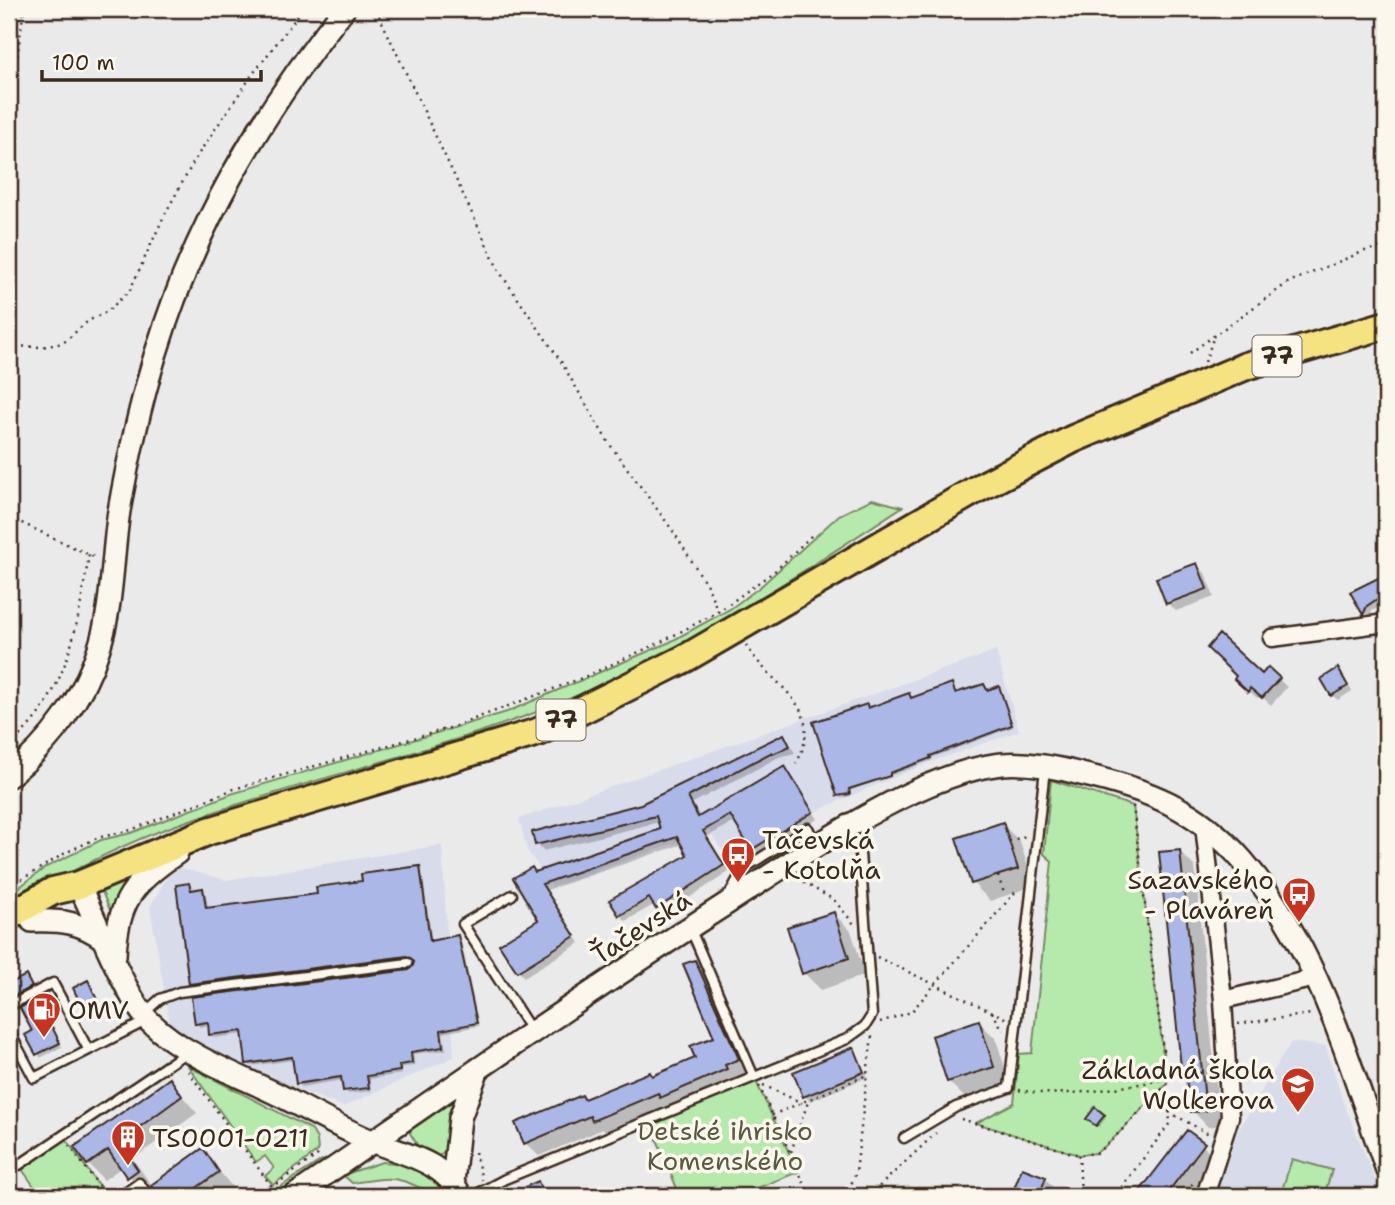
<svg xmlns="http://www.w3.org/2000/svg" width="1395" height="1205" viewBox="0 0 1395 1205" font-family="'Shantell Sans',sans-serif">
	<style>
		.built { fill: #d8dbea }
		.green { fill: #b6eaac; stroke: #788a65; stroke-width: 2 }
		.shadow { fill: #0003 }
		.building { fill: #aab7e7; stroke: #3b2a1e; stroke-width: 2 }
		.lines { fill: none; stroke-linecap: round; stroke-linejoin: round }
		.service-casing { stroke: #3b2a1e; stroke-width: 13 }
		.minor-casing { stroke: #3b2a1e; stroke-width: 21 }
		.tertiary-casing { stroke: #3b2a1e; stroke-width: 26 }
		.primary-casing { stroke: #3b2a1e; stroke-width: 32 }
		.path { stroke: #3b2a1e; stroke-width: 2.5; stroke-dasharray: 2 5; stroke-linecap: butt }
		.service { stroke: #fbf7ec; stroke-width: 8 }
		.minor { stroke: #fbf7ec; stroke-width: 16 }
		.tertiary { stroke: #fbf7ec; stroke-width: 21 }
		.primary { stroke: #f5e382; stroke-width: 26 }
		.labels { text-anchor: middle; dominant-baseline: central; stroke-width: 7; stroke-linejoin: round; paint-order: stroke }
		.shield { fill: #fbf7ec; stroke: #75685c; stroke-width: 2 }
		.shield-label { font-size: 24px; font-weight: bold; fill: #3b2a1e }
		.poi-label { font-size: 26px; fill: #3b2a1e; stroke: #fbf7ec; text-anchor: start }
		.street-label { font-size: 26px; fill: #3b2a1e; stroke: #fbf7ec }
		.park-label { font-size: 26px; fill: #5a5a42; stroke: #fbf7ec }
	</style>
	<rect width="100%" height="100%" fill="#ebeaeb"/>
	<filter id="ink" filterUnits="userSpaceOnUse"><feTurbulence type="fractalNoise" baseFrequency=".0143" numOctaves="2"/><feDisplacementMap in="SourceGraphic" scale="14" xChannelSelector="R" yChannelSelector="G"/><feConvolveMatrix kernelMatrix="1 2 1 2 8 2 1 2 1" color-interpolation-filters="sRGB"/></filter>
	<g filter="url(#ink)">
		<!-- built -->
		<path class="built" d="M996,651L1019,731L928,763L825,807L730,862L709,831L552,887L527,850L519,819Z
			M442,845L454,1057L343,1107L240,1067L170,1024L150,907L173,866L226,880Z
			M1291,1042L1326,1046L1342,1099L1382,1196H1214L1239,1129Z"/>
		<!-- green -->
		<path class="green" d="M872,499L902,507C785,584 666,663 534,713C417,756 294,783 176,825C119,845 67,874 14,902L9,895L46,867L101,840L131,833L231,794L507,712L670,642L730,609L760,587L839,515Z
			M1051,780L1133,806L1167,1084L1109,1143L1096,1153L1079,1155L976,1123L1014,1103L1019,1054L1032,1053L1052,861L1044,854Z
			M126,880L130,881L113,917L102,892Z
			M188,1066L311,1129L317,1139L318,1151L273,1185L265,1176L274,1168L265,1156L256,1162Z
			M754,1077L798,1172L737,1196H680L649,1120Z
			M449,1100L456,1104L448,1148L438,1157L419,1148L410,1133L411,1129Z
			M63,1135L106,1196H41L19,1165Z
			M1292,1159L1332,1170L1324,1196H1280Z
			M322,1160L325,1163L277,1196H266Z
			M382,1162C412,1163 431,1175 451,1196C426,1196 424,1187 403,1181C386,1176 369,1181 352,1183L343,1175Z"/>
		<!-- shadow -->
		<path class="shadow" d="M1197,565L1205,573L1214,597L1176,611L1167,603Z
			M1378,580L1383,586L1386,584V603L1372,611L1369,619L1352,593Z
			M1268,669L1287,687L1271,705L1260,695L1257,698L1236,679L1238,676H1262Z
			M1338,670L1352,691L1338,700L1332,695Z
			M951,685L956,695L984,686L988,692L999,688L1013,727L931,758L932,760L849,791L851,796L841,798L839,795L866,706L912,700Z
			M783,736L795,753L779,757L693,803L700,818L785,769L818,819L759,855L736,821L707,837L729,872L664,914L655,904L626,921L620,915L689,856L683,844L547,890L580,943L524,977L518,971L541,921L536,873L662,830L659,822L543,851L537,844L641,806Z
			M1002,824L1020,842L1034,886L990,901L973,883L958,839Z
			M1180,852L1195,867L1220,1125L1208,1127L1193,1111L1187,1070L1182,1066Z
			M419,868L422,872L432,942L458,937L461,940L479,1026L443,1033L446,1050L413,1054L415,1066L402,1067V1074L370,1079L371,1091L348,1094L343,1080L301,1087L294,1060L251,1066L248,1063L244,1034L214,1038L210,1025L200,1027L197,1023L410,971L415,960L194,987L191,983L189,885L193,892L203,890L206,893L208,909L319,895Z
			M834,914L851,931L865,975L821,990L804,973Z
			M695,962L708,975L751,1073L737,1079L739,1083L675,1110L671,1106L607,1133L603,1129L539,1156L525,1143L585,1101L698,1059L716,1038Z
			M28,980L33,989L18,997L16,995Z
			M88,982L105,1014L93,1020L88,1015Z
			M41,1004L62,1047L40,1058L34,1032Z
			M979,1022L996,1039L1010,1084L966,1099L949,1082L935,1037Z
			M853,1049L868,1077L810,1101L805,1096Z
			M169,1081L197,1113L133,1159L152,1186L203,1151L233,1188L222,1196H157L153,1187L144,1193L122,1167L104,1180L88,1164Z
			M1095,1110L1106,1118L1099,1127L1088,1118Z
			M1187,1132L1220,1161L1194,1196H1138Z
			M1023,1170L1045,1178L1053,1187L1050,1196H1013Z
			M980,1191L992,1196H978Z"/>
		<!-- building -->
		<path class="building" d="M1197,563L1207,589L1166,604L1156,578Z
			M1378,578L1386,593L1367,606L1363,615L1350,592Z
			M1219,634L1262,674L1268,667L1280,678L1262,698L1250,688L1248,692L1234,679L1236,676L1207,648Z
			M1338,668L1348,686L1331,696L1321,679Z
			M952,683L955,693L984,684L987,690L999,686L1012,725L930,756L931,758L890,773V776L849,789L850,794L837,796L813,722L867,704L868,708L909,693L911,698Z
			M784,734L790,746L773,754L772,752L688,797L698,817L785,766L813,812L751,850L730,815L703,831L724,865L656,909L649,898L619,916L609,900L687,855L677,837L542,884L575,936L517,972L499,944L538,920L513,878L532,867L535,872L660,829L656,816L535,845L532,832L641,804Z
			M1003,822L1018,869L971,884L956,838Z
			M1180,850L1206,1111L1191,1112L1184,1066L1181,1067L1159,852Z
			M420,866L430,941L458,935L477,1023L441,1030L443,1047L411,1052L412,1063L399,1065L400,1071L367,1076L369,1088L343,1091L341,1077L296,1084L292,1057L246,1064L242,1031L209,1035L208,1022L195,1024L191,997L409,970L414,962L407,956L189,984L176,885L189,883L191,890L203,888L206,908L317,894L316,887L362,881L361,874Z
			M834,912L849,958L802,974L787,927Z
			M695,960L739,1059L725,1065L727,1069L660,1098L658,1093L592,1121L590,1116L524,1144L515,1123L582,1095L584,1099L650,1072L652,1076L695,1058L690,1046L714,1037L683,964Z
			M26,975L32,987L14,996L9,984Z
			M88,980L101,1008L86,1016L73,988Z
			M38,998L60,1043L36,1055L25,1035L32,1031L20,1008Z
			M979,1020L994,1067L947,1082L932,1036Z
			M854,1047L864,1072L803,1097L793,1072Z
			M170,1078L182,1096L119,1142L138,1170L127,1178L108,1150L87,1165L74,1147Z
			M1095,1107L1105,1115L1096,1126L1086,1119Z
			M1187,1130L1205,1143L1168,1192L1164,1196H1136Z
			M203,1148L219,1172L185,1196H158L151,1185Z
			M1022,1168L1046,1177L1039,1196H1011Z
			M538,1181L544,1196H529L525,1187Z"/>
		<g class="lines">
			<!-- service casing -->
			<g class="service-casing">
				<path id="service" d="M512,895L463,924L531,1030
					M729,895L743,869L808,828L816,844
					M691,930L754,1077
					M9,1006L53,983L88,1049
					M143,1014L160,999L179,992L408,963
					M9,1031L34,1078L146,1021
					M904,1138L956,1107L1009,1088L1045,769
					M19,1165L187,1052
					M121,1196L139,1183L149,1196
					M473,1196L505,1179L847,1039L865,1026L872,1015L860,853L846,829"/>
			</g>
			<!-- minor casing -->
			<g class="minor-casing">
				<path id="minor" d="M1272,638L1386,623
					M1204,825L1223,1000L1230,1117L1205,1196
					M1223,1000L1315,978"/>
			</g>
			<!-- tertiary casing -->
			<g class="tertiary-casing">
				<path id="tertiary" d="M9,776C49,744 84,698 99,648C113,605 112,556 119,511C128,460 140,406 155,356C194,227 261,114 344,9
					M79,885C94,916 128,1002 150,1022C185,1056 236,1074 279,1095C310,1111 342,1129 374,1142C408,1156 443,1161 461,1196
					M32,921C62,920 81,922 105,940
					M115,956C117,901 134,882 177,853
					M453,1182L460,1118L478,1069
					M294,1196C437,1097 580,998 726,904C797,858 919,772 1002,764C1028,762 1055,767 1081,774C1146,789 1197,808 1243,861C1318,947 1348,1061 1386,1167"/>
			</g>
			<!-- primary casing -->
			<g class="primary-casing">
				<path id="primary" d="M9,916L53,891L79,885L209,831L538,732L686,658L977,489L1073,439L1246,366L1386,325"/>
			</g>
			<!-- path -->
			<path class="path" d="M376,9L499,271L560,360L608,442L673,531L708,587L719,614
				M9,83L17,57L24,9
				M9,346L42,347L63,343L88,321L108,311L130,290L165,214L197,156L252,75L303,9
				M1190,353L1289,282L1365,251L1386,246
				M1205,362L1214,336
				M9,517L96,558
				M746,645C772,689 828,704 796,764
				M9,745C68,697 78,625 89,554
				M1133,806L1167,1084
				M1009,841L1026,836
				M998,876L1004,893
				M798,879L834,900L854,924
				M9,887L67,852L97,838L131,830L234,789L453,727L582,678L661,642L718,612L776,570L812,535
				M877,957L1007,1019
				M992,1012L1003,1030
				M880,1022L911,1012L1018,889
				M1238,1024L1311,1014
				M188,1071L272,1187
				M763,1085L802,1103
				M759,1086L810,1196
				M1019,1090C1074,1102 1156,1079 1213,1071
				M1169,1112L1209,1134
				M772,1115L867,1075L872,1036
				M961,1119L1079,1155L1096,1153L1109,1143L1167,1084L1170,1123L1115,1196
				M69,1145L106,1196
				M475,1152L482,1180
				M791,1152L809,1099
				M1079,1155L1081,1196
				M259,1196L322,1152
				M846,1196L856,1173L867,1075
				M869,1196L936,1133
				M1182,1196L1193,1183"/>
			<!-- service -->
			<use href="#service" class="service"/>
			<!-- minor -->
			<use href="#minor" class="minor"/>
			<!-- tertiary -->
			<use href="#tertiary" class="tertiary"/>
			<!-- primary -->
			<use href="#primary" class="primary"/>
		</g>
	</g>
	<!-- icons -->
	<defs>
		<g id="bus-pin" transform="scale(1.75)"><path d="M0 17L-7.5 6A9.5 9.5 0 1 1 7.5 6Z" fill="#c8321e" stroke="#fbf7ec"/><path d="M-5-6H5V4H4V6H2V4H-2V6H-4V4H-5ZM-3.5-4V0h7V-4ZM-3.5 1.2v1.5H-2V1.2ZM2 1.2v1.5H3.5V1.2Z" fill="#fff"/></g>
		<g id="fuel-pin" transform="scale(1.75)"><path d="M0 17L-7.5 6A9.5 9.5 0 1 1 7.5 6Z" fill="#c8321e" stroke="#fbf7ec"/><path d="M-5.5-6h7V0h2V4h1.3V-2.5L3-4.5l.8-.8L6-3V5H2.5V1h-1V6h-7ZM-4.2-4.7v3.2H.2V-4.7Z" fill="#fff"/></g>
		<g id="school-pin" transform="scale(1.75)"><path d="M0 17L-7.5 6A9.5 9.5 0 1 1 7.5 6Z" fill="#c8321e" stroke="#fbf7ec"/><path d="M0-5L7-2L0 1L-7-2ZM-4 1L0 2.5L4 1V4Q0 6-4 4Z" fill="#fff"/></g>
		<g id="building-pin" transform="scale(1.75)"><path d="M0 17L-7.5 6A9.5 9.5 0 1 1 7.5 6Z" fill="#c8321e" stroke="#fbf7ec"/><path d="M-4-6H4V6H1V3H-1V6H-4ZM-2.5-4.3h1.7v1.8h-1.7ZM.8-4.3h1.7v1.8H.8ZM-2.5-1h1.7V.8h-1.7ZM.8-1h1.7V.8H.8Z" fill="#fff"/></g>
	</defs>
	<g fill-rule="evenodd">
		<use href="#bus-pin" x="738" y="854"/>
		<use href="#bus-pin" x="1299" y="894"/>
		<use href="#fuel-pin" x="44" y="1009"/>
		<use href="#school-pin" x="1298" y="1084"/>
		<use href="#building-pin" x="128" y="1137"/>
	</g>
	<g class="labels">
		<!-- shield labels -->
		<g class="shield">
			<rect x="1252.5" y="335.5" width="49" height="41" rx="5"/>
			<rect x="536.5" y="699.5" width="49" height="41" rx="5"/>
		</g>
		<g class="shield-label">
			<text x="1277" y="356">77</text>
			<text x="561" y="720">77</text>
		</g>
		<!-- poi labels -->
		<g class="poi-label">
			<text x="762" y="839">Tačevská<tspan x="762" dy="30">- Kotolňa</tspan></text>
			<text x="1274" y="879" text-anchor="end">Sazavského<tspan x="1274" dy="30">- Plaváreň</tspan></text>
			<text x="68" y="1009">OMV</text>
			<text x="1274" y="1069" text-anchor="end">Základná škola<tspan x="1274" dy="30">Wolkerova</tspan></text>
			<text x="152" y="1137">TS0001-0211</text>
		</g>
		<!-- street labels -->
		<g class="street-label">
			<text transform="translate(641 927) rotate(-33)">Ťačevská</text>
		</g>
		<!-- park labels -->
		<g class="park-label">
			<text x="725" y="1130">Detské ihrisko<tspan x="725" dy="30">Komenského</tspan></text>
		</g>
	</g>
	<!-- margin -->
	<rect width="1395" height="1205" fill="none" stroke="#fbf7ec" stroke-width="35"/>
	<rect x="18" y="18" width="1360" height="1170" fill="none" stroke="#3b2a1e" stroke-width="2.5" filter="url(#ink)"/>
	<!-- scale -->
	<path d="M42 70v10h219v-10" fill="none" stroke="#3b2a1e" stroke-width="3.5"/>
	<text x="52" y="70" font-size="21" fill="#3b2a1e" stroke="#fbf7ec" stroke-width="5" paint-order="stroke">100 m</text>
</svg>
